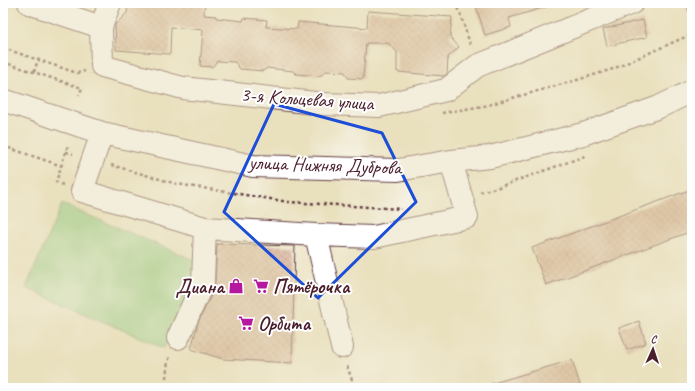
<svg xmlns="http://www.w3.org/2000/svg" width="695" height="391" viewBox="0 0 695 391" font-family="Caveat,sans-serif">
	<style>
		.green { fill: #8dca80; stroke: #6c7456 }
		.building { fill: url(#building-cross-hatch) }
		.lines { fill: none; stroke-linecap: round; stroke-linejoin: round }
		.minor-casing { stroke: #623c41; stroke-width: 24 }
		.path { stroke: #623c41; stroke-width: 2.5; stroke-dasharray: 3 3; stroke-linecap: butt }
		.minor { stroke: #fff; stroke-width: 22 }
		.marked { fill: none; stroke: #1d4ed8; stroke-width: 3; stroke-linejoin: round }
		.labels { text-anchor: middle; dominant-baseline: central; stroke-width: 4; stroke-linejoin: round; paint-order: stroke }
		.street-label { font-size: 20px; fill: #4a1f2b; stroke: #fff }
		.poi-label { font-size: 20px; font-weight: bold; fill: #4a1f2b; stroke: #fff; text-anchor: start }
	</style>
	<defs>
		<pattern id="building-cross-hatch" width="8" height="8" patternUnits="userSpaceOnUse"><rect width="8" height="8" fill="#d3a98b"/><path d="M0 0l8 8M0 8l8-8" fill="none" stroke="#ad8972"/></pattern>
	</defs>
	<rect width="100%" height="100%" fill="#fff"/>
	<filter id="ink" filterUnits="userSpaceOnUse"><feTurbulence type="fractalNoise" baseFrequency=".025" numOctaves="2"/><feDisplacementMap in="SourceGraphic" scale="8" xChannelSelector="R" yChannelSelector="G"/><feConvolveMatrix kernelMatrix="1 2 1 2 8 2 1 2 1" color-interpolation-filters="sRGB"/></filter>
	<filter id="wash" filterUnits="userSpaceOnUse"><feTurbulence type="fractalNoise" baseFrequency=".012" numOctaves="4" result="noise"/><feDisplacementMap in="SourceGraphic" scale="16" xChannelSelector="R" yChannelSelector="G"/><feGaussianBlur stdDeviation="0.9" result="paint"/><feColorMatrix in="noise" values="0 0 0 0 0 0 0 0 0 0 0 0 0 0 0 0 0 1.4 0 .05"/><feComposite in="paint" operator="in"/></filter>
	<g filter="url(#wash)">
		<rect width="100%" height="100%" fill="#e9e0bd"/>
		<!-- green -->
		<path class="green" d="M62,204L201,263L164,348L26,288Z"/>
		<g id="blocks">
			<!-- building -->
			<path class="building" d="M128,3H205L204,15L216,16V18L243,21L244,18L267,20L266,27L297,29L298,22L367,28L368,11L452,17L450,37L459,47L448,57L447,74L444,76L397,72V52L388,43H366L363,79L348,78L345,72L326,71L320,76L296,74L293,71L267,68L263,71L240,69L235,62L217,61L212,67L200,66L203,30L171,27L170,54L116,50L115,25L127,13Z
				M475,3H545L546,7L509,18L511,27L485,35Z
				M643,20L647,37L607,46L603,29Z
				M692,189V231L546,285L532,248Z
				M217,244L295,246L292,363L223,359L191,349L198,323L215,287V282Z
				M639,321L646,343L627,350L619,328Z
				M572,360L581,388H491L490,384Z"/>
		</g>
	</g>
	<g filter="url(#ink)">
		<use href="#blocks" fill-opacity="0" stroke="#623c41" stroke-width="1"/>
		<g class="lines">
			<!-- minor casing -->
			<g class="minor-casing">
				<path id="minor" d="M29,3L101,27
					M110,3L101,27L102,66L183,88L324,104L379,106L446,90L477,66L632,3
					M3,100L102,133L253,166L398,170L451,161L490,157L583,134L659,107L692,91
					M102,133L82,191L205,228L316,235L374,237L467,217L451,161
					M316,235L342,347
					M178,338L203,282L205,228"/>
			</g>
			<!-- path -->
			<path class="path" d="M454,3L460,13L471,47
				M685,3L692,15
				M3,48L77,73L85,71
				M3,62L82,88L79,95
				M34,72L38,60
				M442,113L484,106L577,80L613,69L692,34
				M3,146L62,166
				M66,152L73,154
				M111,165L177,184L289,202L401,209
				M63,185L56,182L68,145
				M480,192L499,187L585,156
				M347,366L355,388
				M166,378L168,361L171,355"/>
			<!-- minor -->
			<use href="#minor" class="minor"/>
		</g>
	</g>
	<!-- marked area -->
	<path d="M0 0H695V391H0ZM274,104L382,133L416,202L318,298L224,212Z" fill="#e9e0bd" fill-opacity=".55" fill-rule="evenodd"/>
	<path class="marked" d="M274,104L382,133L416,202L318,298L224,212Z"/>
	<!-- icons -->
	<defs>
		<g id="shop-bare" transform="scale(1.2)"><path d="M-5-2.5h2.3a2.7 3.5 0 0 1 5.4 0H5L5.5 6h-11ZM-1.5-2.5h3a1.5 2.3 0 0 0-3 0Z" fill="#b5179e" stroke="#fff" stroke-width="2.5" paint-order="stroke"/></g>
		<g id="supermarket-bare" transform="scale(1.2)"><path d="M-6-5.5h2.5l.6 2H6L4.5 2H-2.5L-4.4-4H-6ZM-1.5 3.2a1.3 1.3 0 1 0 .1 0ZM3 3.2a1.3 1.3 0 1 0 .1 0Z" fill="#b5179e" stroke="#fff" stroke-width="2.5" paint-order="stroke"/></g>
	</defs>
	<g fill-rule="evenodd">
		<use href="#shop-bare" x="236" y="286"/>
		<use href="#supermarket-bare" x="261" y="286"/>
		<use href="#supermarket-bare" x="246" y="323"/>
	</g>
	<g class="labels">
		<!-- street labels -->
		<g class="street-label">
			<text transform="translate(307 99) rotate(4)">3-я Кольцевая улица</text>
			<text transform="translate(325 165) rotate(2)">улица Нижняя Дуброва</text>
		</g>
		<!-- poi labels -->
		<g class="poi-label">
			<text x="224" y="286" text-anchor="end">Диана</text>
			<text x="273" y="286">Пятёрочка</text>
			<text x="258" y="323">Орбита</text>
		</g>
	</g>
	<!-- margin -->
	<rect width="695" height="391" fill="none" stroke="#fff" stroke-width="16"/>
	<!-- north arrow -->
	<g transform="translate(653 349) rotate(3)" stroke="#ffffff" stroke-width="3" paint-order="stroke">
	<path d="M0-3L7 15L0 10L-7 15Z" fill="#4a1f2b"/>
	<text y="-6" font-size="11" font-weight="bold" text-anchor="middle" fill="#4a1f2b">С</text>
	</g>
</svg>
